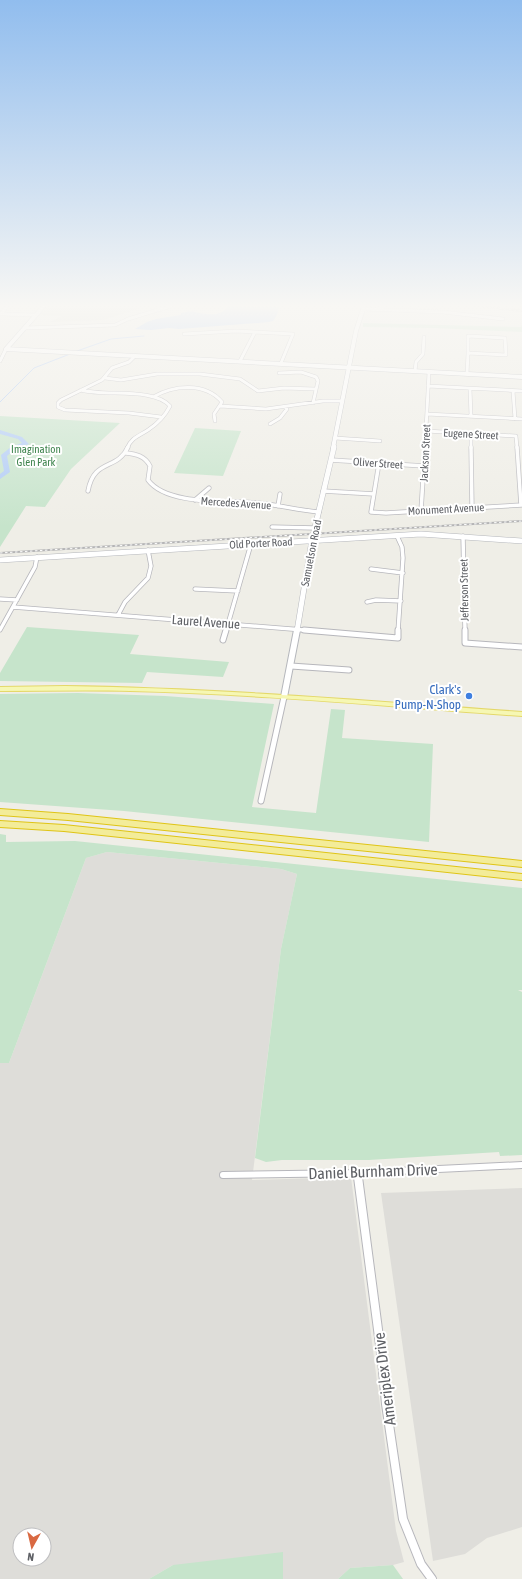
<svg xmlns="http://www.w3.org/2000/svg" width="522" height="1579" viewBox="0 0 522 1579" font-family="'Asap Condensed',sans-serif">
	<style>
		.industrial { fill: #deddd9; fill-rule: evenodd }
		.education { fill: #deded5 }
		.green { fill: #c6e4cb }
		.water { fill: #aecaf7 }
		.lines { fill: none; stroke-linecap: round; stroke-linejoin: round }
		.stream { stroke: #aecaf7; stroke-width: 1 }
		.river { fill: #aecaf7; fill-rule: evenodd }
		.street-far4-casing { stroke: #b7b7bc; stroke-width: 4 }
		.street-far3-casing { stroke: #b7b7bc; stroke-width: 5 }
		.street-far2-casing { stroke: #b7b7bc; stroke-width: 7 }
		.street-far1-casing { stroke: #b7b7bc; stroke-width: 8 }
		.street-casing { stroke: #b7b7bc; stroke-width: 10 }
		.secondary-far2-casing { stroke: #b5b7bc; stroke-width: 5 }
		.secondary-far1-casing { stroke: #b5b7bc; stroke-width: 6 }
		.secondary-casing { stroke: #b5b7bc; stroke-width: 8 }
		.primary-casing { stroke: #e4d86a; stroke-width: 2 }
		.highway-casing { stroke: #dfc416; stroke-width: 2 }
		.street-far4 { stroke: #fff; stroke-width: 3 }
		.street-far3 { stroke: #fff; stroke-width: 3.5 }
		.street-far2 { stroke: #fff; stroke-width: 5 }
		.street-far1 { stroke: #fff; stroke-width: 6 }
		.street { stroke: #fff; stroke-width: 8 }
		.secondary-far2 { stroke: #fff; stroke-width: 4 }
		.secondary-far1 { stroke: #fff; stroke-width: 5 }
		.secondary { stroke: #fff; stroke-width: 6 }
		.primary { fill: #f6f7b3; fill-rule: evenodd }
		.highway { fill: #f3ec99; fill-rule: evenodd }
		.rail-casing { stroke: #b4b4b5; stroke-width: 2 }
		.rail { stroke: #fff; stroke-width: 1; stroke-dasharray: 2.5; stroke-linecap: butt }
		.shop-dot { fill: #3f7fe0; stroke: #fff; stroke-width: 1.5 }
		.labels { text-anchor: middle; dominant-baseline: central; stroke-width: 4; stroke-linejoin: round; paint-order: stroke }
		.far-street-label { font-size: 11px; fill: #5e6065; stroke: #fff }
		.far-park-label { font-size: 11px; fill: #3f844e; stroke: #fff }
		.street-label { font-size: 13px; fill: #5e6065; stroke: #fff }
		.shop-label { font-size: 13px; fill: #366cbe; stroke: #fff; text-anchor: end }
		.near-street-label { font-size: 16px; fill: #5e6065; stroke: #fff }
	</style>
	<rect width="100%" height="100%" fill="#efeee7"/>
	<!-- industrial -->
	<path class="industrial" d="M107,852L281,869L297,874L281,949L252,1180L351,1177L396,1531L404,1562L393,1565L350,1568L338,1579H283L282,1572L173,1565L149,1579H0V1063H9L86,858ZM20,1535H44V1559H20Z
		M522,1188V1527L487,1538L465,1554L433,1561L381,1193Z"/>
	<!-- education -->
	<path class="education" d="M48,306H147L104,320L50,322L62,316L41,315Z"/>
	<!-- green -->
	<path class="green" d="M363,323L521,327L522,325V332L434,328L363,327Z
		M0,416L120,423L71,469L45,507L26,506L0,547Z
		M195,428L241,431L223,476L174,473Z
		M27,627L139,635L130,654L229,662L223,677L147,672L142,683L0,681V673Z
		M78,693L165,696L274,704L252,807L316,813L331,709L345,710L342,738L433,744L429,842L124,811L0,802V694Z
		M0,834L6,835V842L75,841L522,888V990H518L522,992V1155L500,1156L499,1152L369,1160H282L266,1162L255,1158L281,949L297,874L281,869L107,852L86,858L9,1063H0Z
		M283,1552V1579H149L173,1565Z
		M393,1565L403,1579H338L350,1568Z"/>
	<!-- water -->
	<path class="water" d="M228,306L279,307L277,315L273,321L269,322L179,329L169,328L151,330L135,329L147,322L156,319L181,315V313C185,312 191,311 195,312C205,314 221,318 228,306Z"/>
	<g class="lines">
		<!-- stream -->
		<path class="stream" d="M77,351L111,339L144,336
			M0,402L34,368L70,354"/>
		<!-- river -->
		<path class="river" d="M0,430L22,437L29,444L15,449L7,456L10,472L0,479V474L4,471L1,455L11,447L22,443L18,439L0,434Z"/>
		<!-- street-far4 casing -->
		<g class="street-far4-casing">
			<path id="street-far4" d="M363,309L443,312L503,319
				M0,314L36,315
				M1,314L7,306
				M25,328L115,325L128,319L171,306
				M184,334L236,331L293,334L281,363
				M468,336L505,338L506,355L468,353Z
				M135,356L129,362L112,368L102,380L61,400L58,403V407L65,410L129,413L161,417
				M0,361L6,349
				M240,361L255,332
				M415,371L416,362L423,354L424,337
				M279,373L301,372L316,377L318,381L313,403
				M467,374L468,353
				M105,378L121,380L157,374H200L240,379L258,391L284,388L315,389
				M428,386L522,391
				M470,389L471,416
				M81,390C105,397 153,387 170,406C165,416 157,424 148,430C139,436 132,437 127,448
				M513,391L515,419
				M153,397C174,385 205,382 222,402L214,414L215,421
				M220,406L266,409L323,401H342
				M427,414L522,419
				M270,424L280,418L287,409L285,407
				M426,431L516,436L517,448
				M471,434V448
				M335,438L380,441
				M425,448L429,372"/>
		</g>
		<!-- street-far3 casing -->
		<g class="street-far3-casing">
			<path id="street-far3" d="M471,447L472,508
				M517,447L521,505
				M126,453C136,454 145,456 150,466L148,480C167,506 228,500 258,503C278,505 298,510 319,512
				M331,460L424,466
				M379,463L371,512L386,513L522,505
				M88,491C94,458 117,471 128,447
				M323,491L374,494
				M195,500L209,488
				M278,506L280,494
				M421,511L425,447
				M272,527L315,528
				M397,536L402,547L403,558L398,631
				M463,536L465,631
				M371,569L403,573
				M195,589L238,591
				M0,599L17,600
				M367,602L376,600L401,601
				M13,607L316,631
				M118,615L125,602L148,578L151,566L148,550
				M0,630L35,567L37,557
				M226,631L251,544"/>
		</g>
		<!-- street-far2 casing -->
		<g class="street-far2-casing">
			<path id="street-far2" d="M304,630L398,638V630
				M465,630V643L522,647
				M223,640L226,630
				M291,666L349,670
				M261,801L284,697"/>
		</g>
		<!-- street-far1 casing -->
		<g class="street-far1-casing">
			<path id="street-far1" d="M357,1173L358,1178
				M223,1175L357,1173L522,1165"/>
		</g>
		<!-- street casing -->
		<g class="street-casing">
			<path id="street" d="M358,1177L382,1360L386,1404L403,1519L421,1564L432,1579"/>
		</g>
		<!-- secondary-far2 casing -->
		<g class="secondary-far2-casing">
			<path id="secondary-far2" d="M6,349L522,377
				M6,349L44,306
				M333,448L356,331L364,306"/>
		</g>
		<!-- secondary-far1 casing -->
		<g class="secondary-far1-casing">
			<path id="secondary-far1" d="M0,560L421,534L522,541
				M297,631L312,540L334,447"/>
		</g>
		<!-- secondary casing -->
		<g class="secondary-casing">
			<path id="secondary" d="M284,697L297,630"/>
		</g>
		<!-- primary casing -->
		<g class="primary-casing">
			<path id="primary" d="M65,686C218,688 370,701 522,712V716C391,707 261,694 130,691C87,690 43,691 0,691V687Z"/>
		</g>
		<!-- highway casing -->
		<g class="highway-casing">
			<path id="highway" d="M0,809L68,814L522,861V867L68,820L0,815Z
				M0,821L64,825L522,874V880L64,831L0,827Z"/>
		</g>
		<!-- street-far4 -->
		<use href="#street-far4" class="street-far4"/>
		<!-- street-far3 -->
		<use href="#street-far3" class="street-far3"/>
		<!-- street-far2 -->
		<use href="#street-far2" class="street-far2"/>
		<!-- street-far1 -->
		<use href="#street-far1" class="street-far1"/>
		<!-- street -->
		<use href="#street" class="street"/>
		<!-- secondary-far2 -->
		<use href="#secondary-far2" class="secondary-far2"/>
		<!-- secondary-far1 -->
		<use href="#secondary-far1" class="secondary-far1"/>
		<!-- secondary -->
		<use href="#secondary" class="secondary"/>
		<!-- primary -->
		<use href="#primary" class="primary"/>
		<!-- highway -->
		<use href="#highway" class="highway"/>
		<!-- rail casing -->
		<g class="rail-casing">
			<path id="rail" d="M479,306L522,311
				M0,553L522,521"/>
		</g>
		<!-- rail -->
		<use href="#rail" class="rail"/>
	</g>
	<!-- sky -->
	<linearGradient id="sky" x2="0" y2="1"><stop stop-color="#91bdee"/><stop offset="0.58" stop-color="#f8f7f4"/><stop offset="1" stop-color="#f8f7f4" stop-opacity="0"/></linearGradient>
	<rect width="522" height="527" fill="url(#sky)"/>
	<!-- markers -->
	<circle class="shop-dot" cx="469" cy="696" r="4"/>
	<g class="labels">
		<!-- far-street labels -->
		<g class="far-street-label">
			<text transform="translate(471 434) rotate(3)">Eugene Street</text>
			<text transform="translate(425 453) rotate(-87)">Jackson Street</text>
			<text transform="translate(378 463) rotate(4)">Oliver Street</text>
			<text transform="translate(236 503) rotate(4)">Mercedes Avenue</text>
			<text transform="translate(446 509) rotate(-3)">Monument Avenue</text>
			<text transform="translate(261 543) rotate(-3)">Old Porter Road</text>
			<text transform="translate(311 553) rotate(-79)">Samuelson Road</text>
			<text transform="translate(464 590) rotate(-91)">Jefferson Street</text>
		</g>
		<!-- far-park labels -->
		<g class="far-park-label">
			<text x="36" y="449">Imagination<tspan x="36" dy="13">Glen Park</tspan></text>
		</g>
		<!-- street labels -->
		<g class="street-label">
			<text transform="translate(206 622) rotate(4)">Laurel Avenue</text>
		</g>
		<!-- shop labels -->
		<g class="shop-label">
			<text x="461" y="689">Clark's<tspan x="461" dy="15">Pump-N-Shop</tspan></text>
		</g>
		<!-- near-street labels -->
		<g class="near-street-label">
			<text transform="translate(373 1171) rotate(-2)">Daniel Burnham Drive</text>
			<text transform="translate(384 1379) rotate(-97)">Ameriplex Drive</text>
		</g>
	</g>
	<!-- north arrow -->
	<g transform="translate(32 1547) rotate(188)"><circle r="19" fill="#ffffff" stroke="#bfbfc1"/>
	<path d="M0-3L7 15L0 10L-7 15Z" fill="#d96942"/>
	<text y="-6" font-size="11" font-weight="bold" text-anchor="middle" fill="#5e6065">N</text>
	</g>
</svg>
